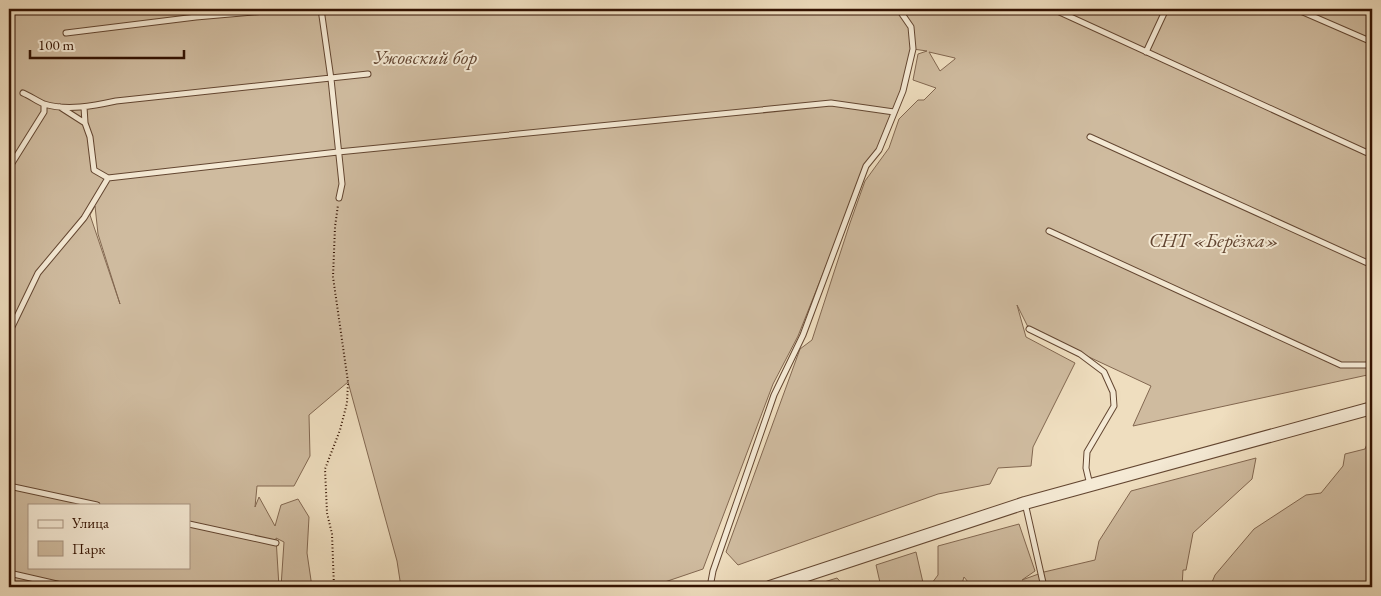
<svg xmlns="http://www.w3.org/2000/svg" width="1381" height="596" viewBox="0 0 1381 596" font-family="'EB Garamond',serif">
	<style>
		.green { fill: #cfbb9f; stroke: #826750; fill-rule: evenodd }
		.lines { fill: none; stroke-linecap: round; stroke-linejoin: round }
		.service-casing { stroke: #634631; stroke-width: 7 }
		.tertiary-casing { stroke: #634631; stroke-width: 14 }
		.path { stroke: #341302; stroke-width: 2; stroke-dasharray: 1 2.5; stroke-linecap: butt }
		.service { stroke: #f5ead5; stroke-width: 5 }
		.tertiary { stroke: #f5ead5; stroke-width: 12 }
		.labels { text-anchor: middle; dominant-baseline: central; stroke-width: 4; stroke-linejoin: round; paint-order: stroke }
		.park-label { font-size: 20px; font-style: italic; fill: #624531; stroke: #f5ead5 }
	</style>
	<rect width="100%" height="100%" fill="#efdebf"/>
	<filter id="stains"><feTurbulence type="fractalNoise" baseFrequency=".004" numOctaves="4"/><feColorMatrix values="0 0 0 0 .2 0 0 0 0 .09 0 0 0 0 .02 0 0 0 .5 -.17"/></filter>
	<radialGradient id="worn" r=".72"><stop offset=".6" stop-color="#630" stop-opacity="0"/><stop offset="1" stop-color="#630" stop-opacity=".3"/></radialGradient>
	<!-- green -->
	<path class="green" d="M9,9H1372V374L1133,426L1151,386L1029,329L1017,305L1026,337L1075,363L1033,447L1031,466L998,468L990,484L938,494L738,565L726,552L800,349L812,340L850,223L865,181L889,148L899,119L918,100H924L936,88L913,80L918,54L927,51L913,49L903,91L879,150L866,166L798,336L773,384L703,569L650,587H401L397,561L348,382L309,415L310,456L294,486H257L255,507L259,497L275,526L281,505L298,499L309,517L307,553L312,587H281L284,542L276,538L279,587H9ZM929,52L955,58V59L940,71ZM95,206L98,234L120,304L90,215ZM29,505H189V567H29Z
		M1372,432V587H1210L1215,575L1254,529L1306,495L1321,493L1343,466L1345,454L1365,449Z
		M1256,458L1252,479L1193,533L1186,570H1183L1182,587H972L964,577L961,587H929L938,575V546L1019,524L1035,571L1022,580L1044,572L1095,560L1099,541L1131,491Z
		M916,552L924,587H881L876,565Z
		M837,578L845,587H808Z"/>
	<g class="lines">
		<!-- service casing -->
		<g class="service-casing">
			<path id="service" d="M321,9L331,79L342,184L339,198
				M1053,9L1372,155
				M1296,9L1372,42
				M66,33L196,17L289,9
				M1146,52L1166,9
				M23,93C30,96 37,101 44,104C67,111 93,106 116,101L368,74
				M60,107L85,123
				M84,107L85,123L90,137L94,170L108,178L338,152L831,103L894,112
				M1090,137L1372,265
				M9,168L44,112V104
				M1049,231L1341,365H1372
				M1029,329L1080,354L1104,372L1113,392L1114,406L1087,452L1086,468L1090,485
				M9,333L38,273L84,218L108,178
				M9,486L97,505
				M1025,503L1044,587
				M189,524L276,543
				M9,573L70,587
				M710,587L713,571L774,395L803,335L866,166L879,150L903,91L913,49L911,27L900,11"/>
		</g>
		<!-- tertiary casing -->
		<g class="tertiary-casing">
			<path id="tertiary" d="M770,587L1025,503L1372,408"/>
		</g>
		<!-- path -->
		<path class="path" d="M334,587L332,534L327,513L325,469L340,430L347,403L348,382L333,277L335,227L338,205"/>
		<!-- service -->
		<use href="#service" class="service"/>
		<!-- tertiary -->
		<use href="#tertiary" class="tertiary"/>
	</g>
	<g class="labels">
		<!-- park labels -->
		<g class="park-label">
			<text x="425" y="57">Ужовский бор</text>
			<text x="1214" y="240">СНТ «Берёзка»</text>
		</g>
	</g>
	<!-- margin -->
	<rect width="1381" height="596" fill="none" stroke="#efdebf" stroke-width="30"/>
	<rect x="10" y="10" width="1361" height="576" fill="none" stroke="#341302" stroke-width="2.5"/>
	<rect x="15" y="15" width="1351" height="566" fill="none" stroke="#341302"/>
	<!-- legend -->
	<rect x="28" y="504" width="162" height="65" fill="#f5ead5" stroke="#a89481"/>
	<rect x="38" y="520" width="25" height="8" fill="#f5ead5" stroke="#a89481"/>
	<text x="72" y="528" font-size="15" fill="#341302">Улица</text>
	<rect x="38" y="541" width="25" height="15" fill="#cfbb9f" stroke="#a89481"/>
	<text x="72" y="554" font-size="15" fill="#341302">Парк</text>
	<!-- scale -->
	<path d="M30 50v8h154v-8" fill="none" stroke="#341302" stroke-width="2.5"/>
	<text x="38" y="50" font-size="15" fill="#341302" stroke="#f5ead5" stroke-width="4" paint-order="stroke">100 m</text>
	<rect width="100%" height="100%" filter="url(#stains)"/>
	<rect width="100%" height="100%" fill="url(#worn)"/>
</svg>
